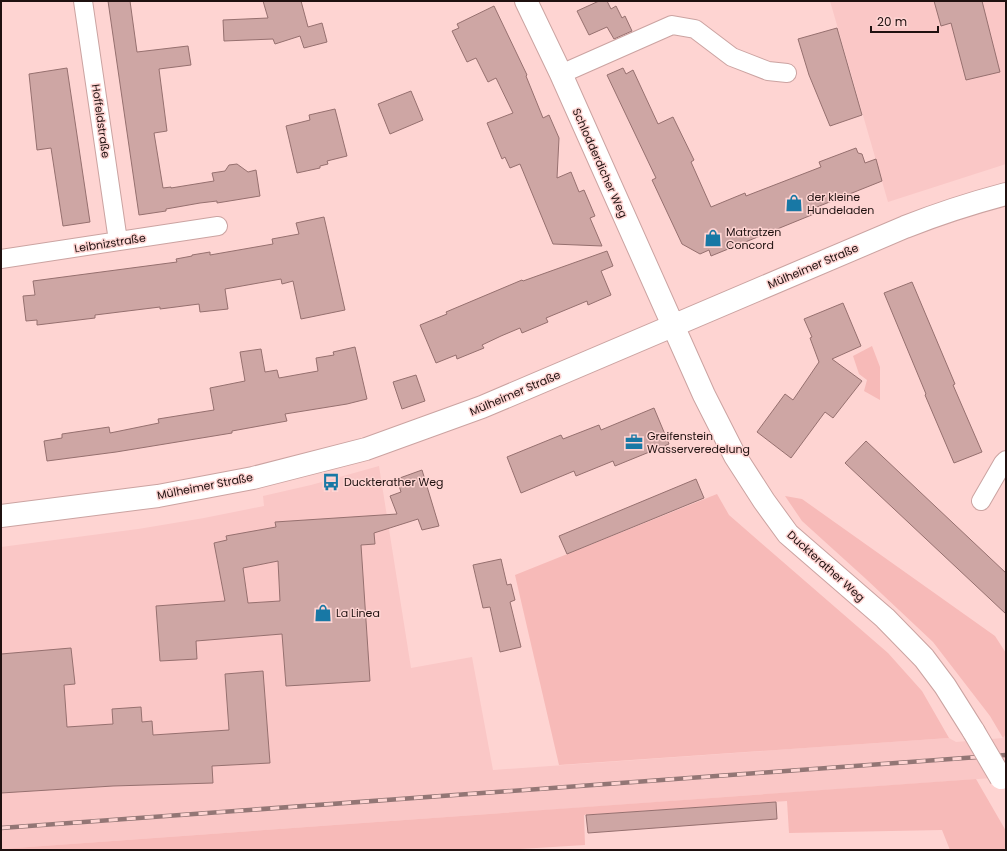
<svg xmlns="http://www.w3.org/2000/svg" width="1007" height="851" viewBox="0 0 1007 851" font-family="Poppins,sans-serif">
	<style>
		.built { fill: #fac7c6 }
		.green { fill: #f7bab8 }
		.building { fill: #cea6a4; stroke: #96706f; fill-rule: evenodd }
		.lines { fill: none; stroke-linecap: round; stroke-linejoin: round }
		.street-casing { stroke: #cba3a1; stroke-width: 20 }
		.secondary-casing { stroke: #cba3a1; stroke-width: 24 }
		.street { stroke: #fff; stroke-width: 18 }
		.secondary { stroke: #fff; stroke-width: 22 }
		.rail-casing { stroke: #937675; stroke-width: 4.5 }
		.rail { stroke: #fed4d2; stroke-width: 3; stroke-dasharray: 9; stroke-linecap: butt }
		.secondary-bridge-casing { stroke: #cba3a1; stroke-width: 24; stroke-linecap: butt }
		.secondary-bridge { stroke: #fff; stroke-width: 22 }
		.labels { text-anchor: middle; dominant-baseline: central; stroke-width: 3; stroke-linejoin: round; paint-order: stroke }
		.street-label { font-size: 11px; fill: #1f1110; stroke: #fed4d2 }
		.poi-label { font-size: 11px; fill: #1f1110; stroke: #fed4d2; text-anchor: start }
	</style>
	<rect width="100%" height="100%" fill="#fed4d2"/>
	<!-- built -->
	<path class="built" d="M830,1H1006V164L888,202Z
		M379,466L411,668L472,657L493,770L949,738L956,742L1003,738L1006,734V777L1,849V547L138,529L204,518L264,506L263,496L311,485Z"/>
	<!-- green -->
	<path class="green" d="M872,346L880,367V400L864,391L867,380L859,374L853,356Z
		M717,494L729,515L888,653L922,691L949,738L559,765L515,575Z
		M785,496L802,499L995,636L1006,653V734L1003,738L990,716L933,642L866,579L802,521Z
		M976,779L1006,831V850H950L942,830L789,833L787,801L584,815L585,845L503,850H1V849Z"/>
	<!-- building -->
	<path class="building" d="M108,1H130L137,52L188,46L191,65L159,69L167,131L154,133L163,188L171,187V188L214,181L212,173L225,171L229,165L237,164L248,172L256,170L260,196L217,203V201L200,203L166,209V211L139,215Z
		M263,1H301L308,27L322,23L327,42L304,48L300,36L275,44L273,39L224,41L223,20L268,18Z
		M599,1H607L611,9L616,6L622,18L625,16L632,31L614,39L607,27L589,35L577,11Z
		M934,1H982L1000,72L966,80L951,23L941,26Z
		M494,6L527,75L526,76L543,118L549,115L559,138L557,178L571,172L579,192L584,190L595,216L590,218L602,246L553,244L520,164L510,168L505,157L502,159L487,123L513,113L496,78L488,82L476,58L467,62L452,31L459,28L457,24Z
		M837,28L862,115L830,126L809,75L798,39Z
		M67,68L90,222L63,226L51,148L37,150L29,74Z
		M623,68L626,74L633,70L658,124L673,117L694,160L691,162L711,207L745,193L746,196L821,167L819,162L856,148L858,153L862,154L865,163L876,159L882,181L812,209L814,214L711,256L709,250L700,254L682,244L652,180L656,178L607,75Z
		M411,91L423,120L390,134L378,104Z
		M335,109L347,156L327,161L328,164L320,166V168L297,173L286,126L310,120L309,115Z
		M324,217L345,310L301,319L293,281L282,284L281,279L225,289L228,309L200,312L199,304L160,309V307L95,315V318L37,325V320L26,321L23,296L35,295L33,281L177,262L176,259L192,256V255L210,252V255L273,244L272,239L299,234L296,223Z
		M607,251L613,266L601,271L611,295L588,305L587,301L546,318L548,322L522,333L520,328L501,336L482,345L484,348L457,359L456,355L436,363L420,325L447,314L446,312L522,280L523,281Z
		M912,282L955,384L953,385L982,452L954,463L925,395L926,394L884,293Z
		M843,303L861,346L832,359L862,381L833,418L825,412L791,458L757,432L785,394L793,400L819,362L810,338L812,337L804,319Z
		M355,347L367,399L347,404L285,414L287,421L232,431V433L116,452L47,461L44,441L62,438V434L109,427L110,433L159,423L158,419L214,410L210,388L245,381L240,352L261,349L265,372L277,370L279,378L318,371L316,358L334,355L333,352Z
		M416,375L425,401L402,409L393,382Z
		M654,408L669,444L615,466L613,461L576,476L574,471L521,493L507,457L561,435L563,439L599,425L601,430Z
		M866,441L1006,573V614L845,463Z
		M422,470L439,526L422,530L418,519L374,533L375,544L361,545L370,681L286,686L282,634L196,641L197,659L160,661L156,606L225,601L214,543L227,540L226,536L276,527L275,522L397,514L390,496L401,492L397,479ZM278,561L280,601L248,603L243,568Z
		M696,479L704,498L567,554L559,536Z
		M501,559L507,585L511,584L515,600L510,602L521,647L500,652L490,607L483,608L473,565Z
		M71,648L75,684L64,685L67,727L113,724L112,709L141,707L142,722L152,721L153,735L229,730L225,674L263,671L270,763L212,766L213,783L113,786L1,793V654Z
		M776,802L777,819L588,833L586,815Z"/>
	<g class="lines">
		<!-- street casing -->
		<g class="street-casing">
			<path id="street" d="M83,1L118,241
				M561,74L672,25L695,29L732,57L768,71L787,73
				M1,259L218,226
				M981,501L1003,463L1006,460"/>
		</g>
		<!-- secondary casing -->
		<g class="secondary-casing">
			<path id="secondary" d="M526,1L561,74L704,395L735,456L764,501L788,534L885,618L924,658L945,686L974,732
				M1,516L158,496L253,478L366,449L482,407L905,227C938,214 972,203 1006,194"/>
		</g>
		<!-- street -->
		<use href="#street" class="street"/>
		<!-- secondary -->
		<use href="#secondary" class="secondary"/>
		<!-- rail casing -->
		<g class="rail-casing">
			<path id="rail" d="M1,828L1006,755"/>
		</g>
		<!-- rail -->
		<use href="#rail" class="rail"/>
		<!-- secondary-bridge casing -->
		<g class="secondary-bridge-casing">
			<path id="secondary-bridge" d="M974,732L1001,778"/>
		</g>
		<!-- secondary-bridge -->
		<use href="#secondary-bridge" class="secondary-bridge"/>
	</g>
	<!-- icons -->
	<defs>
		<g id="shop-bare" transform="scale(1.38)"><path d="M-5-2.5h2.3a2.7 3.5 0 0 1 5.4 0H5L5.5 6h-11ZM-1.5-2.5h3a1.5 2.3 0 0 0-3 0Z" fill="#1878a5" stroke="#fed4d2" stroke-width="2.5" paint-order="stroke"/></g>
		<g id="office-bare" transform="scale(1.38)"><path d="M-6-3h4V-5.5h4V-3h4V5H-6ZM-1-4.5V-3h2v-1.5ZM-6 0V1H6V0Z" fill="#1878a5" stroke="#fed4d2" stroke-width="2.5" paint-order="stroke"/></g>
		<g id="bus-bare" transform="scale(1.38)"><path d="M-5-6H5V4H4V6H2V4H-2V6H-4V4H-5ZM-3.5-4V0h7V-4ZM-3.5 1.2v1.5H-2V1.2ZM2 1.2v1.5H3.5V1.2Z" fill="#1878a5" stroke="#fed4d2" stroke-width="2.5" paint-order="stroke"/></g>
	</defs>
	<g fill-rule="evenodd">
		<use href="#shop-bare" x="794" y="203"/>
		<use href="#shop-bare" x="713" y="238"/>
		<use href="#office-bare" x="634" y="442"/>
		<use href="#bus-bare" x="331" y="482"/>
		<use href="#shop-bare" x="323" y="613"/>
	</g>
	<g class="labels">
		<!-- street labels -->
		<g class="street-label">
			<text transform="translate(101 121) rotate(82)">Hoffeldstraße</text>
			<text transform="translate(600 163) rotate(66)">Schlodderdicher Weg</text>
			<text transform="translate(110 243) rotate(-9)">Leibnizstraße</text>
			<text transform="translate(813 266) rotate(-23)">Mülheimer Straße</text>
			<text transform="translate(515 393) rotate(-23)">Mülheimer Straße</text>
			<text transform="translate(205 486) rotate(-11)">Mülheimer Straße</text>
			<text transform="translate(826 566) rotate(42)">Duckterather Weg</text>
		</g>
		<!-- poi labels -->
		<g class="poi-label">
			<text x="807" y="197">der kleine<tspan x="807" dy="13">Hundeladen</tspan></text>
			<text x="726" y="232">Matratzen<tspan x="726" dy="13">Concord</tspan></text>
			<text x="647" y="436">Greifenstein<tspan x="647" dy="13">Wasserveredelung</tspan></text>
			<text x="344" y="482">Duckterather Weg</text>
			<text x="336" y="613">La Linea</text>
		</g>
	</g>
	<!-- border -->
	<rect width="1007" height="851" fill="none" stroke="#1f1110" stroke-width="4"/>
	<!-- scale -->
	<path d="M871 26v6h67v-6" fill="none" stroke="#1f1110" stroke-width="2"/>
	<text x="877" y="26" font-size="12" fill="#1f1110" stroke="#fed4d2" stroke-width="3" paint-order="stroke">20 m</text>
</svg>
